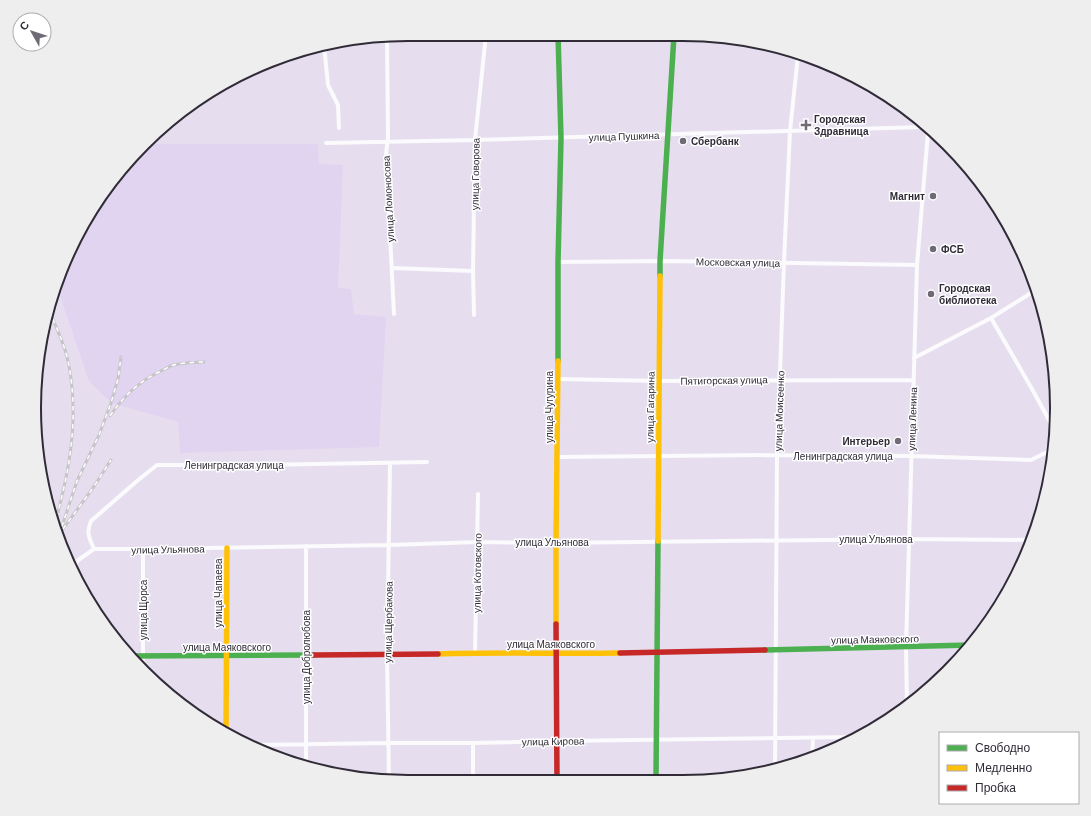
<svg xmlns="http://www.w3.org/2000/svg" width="1091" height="816" viewBox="0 0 1091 816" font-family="Barlow,sans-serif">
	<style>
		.built { fill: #e1d4f0 }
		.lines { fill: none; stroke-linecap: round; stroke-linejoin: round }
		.street { stroke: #fbfafd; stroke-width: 4 }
		.fast { stroke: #4caf50; stroke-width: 5.5 }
		.slow { stroke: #ffc107; stroke-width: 5.5 }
		.jam { stroke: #c62828; stroke-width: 5.5 }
		.rail-casing { stroke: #c7c5ca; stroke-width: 3 }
		.rail { stroke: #fff; stroke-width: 1.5; stroke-dasharray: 4.5; stroke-linecap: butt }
		.poi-dot { fill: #706a77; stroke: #fff; stroke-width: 1.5 }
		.labels { text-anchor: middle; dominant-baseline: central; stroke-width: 3; stroke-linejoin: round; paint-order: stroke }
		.poi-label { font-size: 10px; font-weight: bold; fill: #302b37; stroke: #fff; text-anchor: start }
		.street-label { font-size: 10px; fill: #302b37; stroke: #fff }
		.rim { fill: none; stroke: #302b37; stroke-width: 2 }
	</style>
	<rect width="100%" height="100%" fill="#e6deef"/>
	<!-- built -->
	<path class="built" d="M144,144H318L319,164L343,165L338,288L351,289L354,314L386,317L379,447L180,453L178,422L111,403L89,381L57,287L73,242Z"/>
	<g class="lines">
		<!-- street -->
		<path class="street" d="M387,37L388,137L386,155L394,314
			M324,45L328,85L338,105L339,128
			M326,143L475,140L923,127
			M558,262L665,261L917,265
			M392,268L473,271
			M474,315L473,271L475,140L486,34
			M991,318L1032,389L1055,431
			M914,358L991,318L1036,290
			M558,379L659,381L914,380
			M558,457L777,455L911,456L1031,460L1047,452L1054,453
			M306,546V767
			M94,549C89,537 86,533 91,521L137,481L157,465H259L427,462
			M74,571L77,561L94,549H143L389,545L478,542L551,543L908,539L1032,540
			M475,653L478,494
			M143,670V549
			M907,707L906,647L917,265L928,132
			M473,743V781
			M252,745L388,743H473L560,741L854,737
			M812,757L813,738
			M775,767L777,455L784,262L790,131L798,55
			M745,775L756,772
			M389,781L387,655L390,463"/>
		<!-- fast -->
		<path class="fast" d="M558,34L561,138L558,262V361
			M660,276V261L674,35
			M765,650L971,645
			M131,656L314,655
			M656,779L658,541"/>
		<!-- slow -->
		<path class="slow" d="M658,541L660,276
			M556,624V543L558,361
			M438,654C499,652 559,654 620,653
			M226,734L227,548"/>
		<!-- jam -->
		<path class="jam" d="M556,624L557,780
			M620,653L765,650
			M314,655L438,654"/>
		<!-- rail casing -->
		<g class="rail-casing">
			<path id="rail" d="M49,311C57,328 66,348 69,366C75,398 74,430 69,461C66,482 60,502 56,522
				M110,416C123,397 138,382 159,372C163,370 168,367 173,365C183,363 194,362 204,362
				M63,529L93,488L111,460
				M59,535L77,481L99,435L111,403L118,379L121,357"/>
		</g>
		<!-- rail -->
		<use href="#rail" class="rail"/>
	</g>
	<!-- markers -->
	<g class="poi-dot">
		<path d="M804 119h4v4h4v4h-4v4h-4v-4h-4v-4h4z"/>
		<circle cx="683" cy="141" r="4"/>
		<circle cx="933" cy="196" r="4"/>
		<circle cx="933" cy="249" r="4"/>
		<circle cx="931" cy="294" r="4"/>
		<circle cx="898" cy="441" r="4"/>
	</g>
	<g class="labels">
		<!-- poi labels -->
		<g class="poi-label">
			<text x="814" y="119">Городская<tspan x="814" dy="12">Здравница</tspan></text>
			<text x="691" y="141">Сбербанк</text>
			<text x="925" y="196" text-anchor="end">Магнит</text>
			<text x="941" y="249">ФСБ</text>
			<text x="939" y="288">Городская<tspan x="939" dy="12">библиотека</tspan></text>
			<text x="890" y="441" text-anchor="end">Интерьер</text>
		</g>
		<!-- street labels -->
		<g class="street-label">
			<text transform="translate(624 136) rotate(-2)">улица Пушкина</text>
			<text transform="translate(475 174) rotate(-89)">улица Говорова</text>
			<text transform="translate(388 199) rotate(-93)">улица Ломоносова</text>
			<text transform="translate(738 262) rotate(1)">Московская улица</text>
			<text transform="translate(724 380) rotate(-1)">Пятигорская улица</text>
			<text transform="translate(549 407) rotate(-90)">улица Чугурина</text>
			<text transform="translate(650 407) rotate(-89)">улица Гагарина</text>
			<text transform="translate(779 411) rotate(-88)">улица Моисеенко</text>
			<text transform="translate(912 419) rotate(-88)">улица Ленина</text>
			<text x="843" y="456">Ленинградская улица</text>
			<text x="234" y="465">Ленинградская улица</text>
			<text x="876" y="539">улица Ульянова</text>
			<text x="552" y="542">улица Ульянова</text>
			<text transform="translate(168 549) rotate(-1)">улица Ульянова</text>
			<text transform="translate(477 573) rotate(-89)">улица Котовского</text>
			<text transform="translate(218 593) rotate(-90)">улица Чапаева</text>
			<text transform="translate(143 610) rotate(-90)">улица Щорса</text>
			<text transform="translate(388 622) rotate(-89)">улица Щербакова</text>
			<text transform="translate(875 639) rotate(-1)">улица Маяковского</text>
			<text x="551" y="644">улица Маяковского</text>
			<text x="227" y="647">улица Маяковского</text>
			<text transform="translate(306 657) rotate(-90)">улица Добролюбова</text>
			<text transform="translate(553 741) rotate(-1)">улица Кирова</text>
		</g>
	</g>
	<!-- crop -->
	<path d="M0 0H1091V816H0ZM408 41H683A367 367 0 0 1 1050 408V408A367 367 0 0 1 683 775H408A367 367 0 0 1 41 408V408A367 367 0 0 1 408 41Z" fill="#eeeeef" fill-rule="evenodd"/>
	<path class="rim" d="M408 41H683A367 367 0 0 1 1050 408V408A367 367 0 0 1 683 775H408A367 367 0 0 1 41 408V408A367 367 0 0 1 408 41Z"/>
	<!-- legend -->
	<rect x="939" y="732" width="140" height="72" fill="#ffffff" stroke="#acaaaf"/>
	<rect x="947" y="745" width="20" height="6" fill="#4caf50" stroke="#acaaaf"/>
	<text x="975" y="752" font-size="12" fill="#302b37">Свободно</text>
	<rect x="947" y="765" width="20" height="6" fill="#ffc107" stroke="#acaaaf"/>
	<text x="975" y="772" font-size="12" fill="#302b37">Медленно</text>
	<rect x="947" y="785" width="20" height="6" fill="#c62828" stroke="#acaaaf"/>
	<text x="975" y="792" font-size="12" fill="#302b37">Пробка</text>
	<!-- north arrow -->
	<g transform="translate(32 32) rotate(309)"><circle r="19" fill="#ffffff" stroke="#acaaaf"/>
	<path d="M0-3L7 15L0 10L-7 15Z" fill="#706a77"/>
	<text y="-6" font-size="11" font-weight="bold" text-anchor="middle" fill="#302b37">С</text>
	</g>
</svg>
